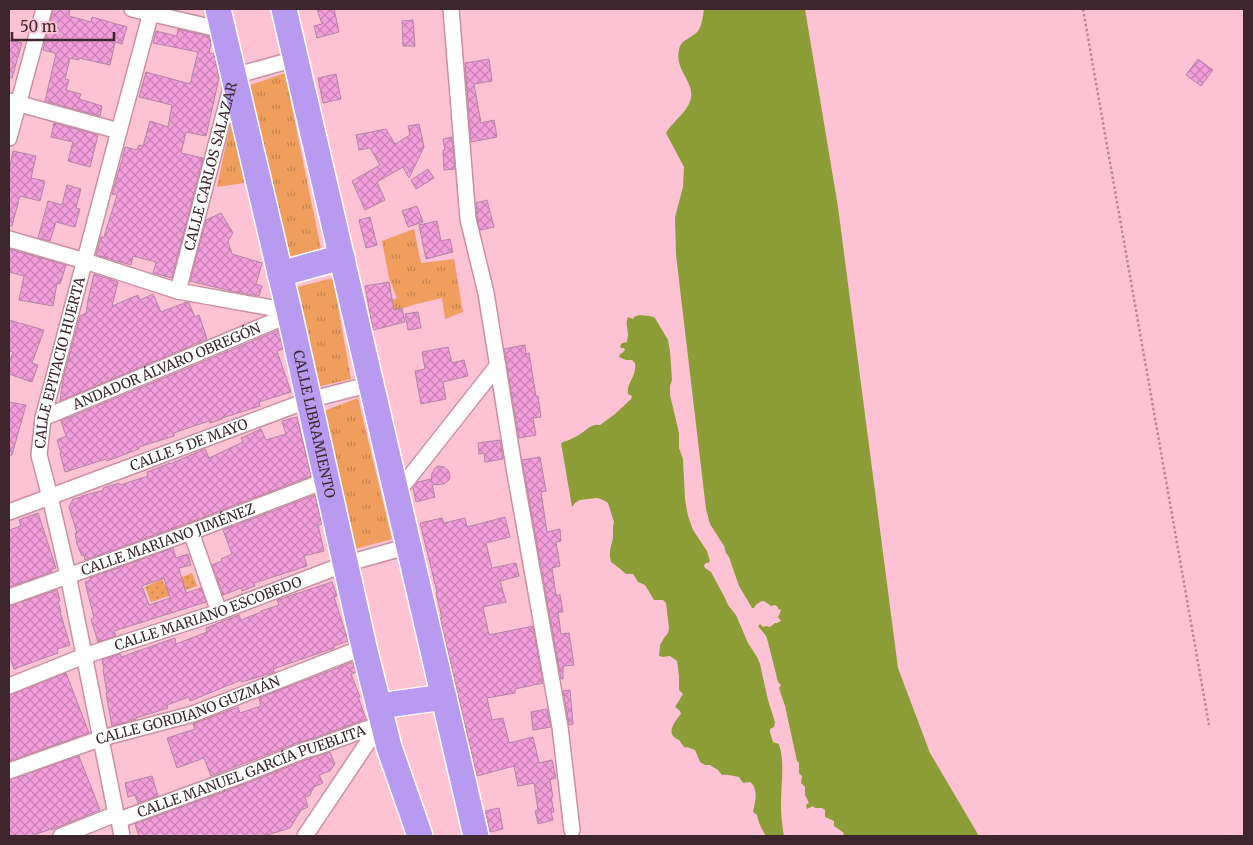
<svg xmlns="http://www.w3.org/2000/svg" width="1253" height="845" viewBox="0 0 1253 845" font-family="Merriweather,serif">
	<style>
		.grass { fill: url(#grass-dots) }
		.park { fill: url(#park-tufts) }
		.water { fill: #8c9d37 }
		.building { fill: url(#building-cross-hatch); stroke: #b384a4; fill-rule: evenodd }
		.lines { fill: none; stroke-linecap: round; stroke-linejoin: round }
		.minor-casing { stroke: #c98fa2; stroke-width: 18 }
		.trunk-casing { stroke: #fff; stroke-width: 28 }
		.path { stroke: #b68897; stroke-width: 2.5; stroke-dasharray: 2.5 2.5; stroke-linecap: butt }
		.minor { stroke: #fff; stroke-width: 15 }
		.trunk { stroke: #b89af0; stroke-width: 25 }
		.labels { text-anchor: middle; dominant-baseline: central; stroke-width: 4; stroke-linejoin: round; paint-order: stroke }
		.street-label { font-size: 14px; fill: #3d262e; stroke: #fec2d5 }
	</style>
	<defs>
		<pattern id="grass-dots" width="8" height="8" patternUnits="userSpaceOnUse" patternTransform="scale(1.25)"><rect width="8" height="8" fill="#ef9e5d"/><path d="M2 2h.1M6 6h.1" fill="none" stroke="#c3814d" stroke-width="1.8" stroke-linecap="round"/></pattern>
		<pattern id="park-tufts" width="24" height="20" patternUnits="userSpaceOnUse" patternTransform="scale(1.25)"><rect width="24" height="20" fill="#ef9e5d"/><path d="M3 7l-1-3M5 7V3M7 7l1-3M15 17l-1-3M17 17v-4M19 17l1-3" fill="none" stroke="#c3814d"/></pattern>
		<pattern id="building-cross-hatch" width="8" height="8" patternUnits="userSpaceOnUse" patternTransform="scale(1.25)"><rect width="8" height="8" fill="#f59edc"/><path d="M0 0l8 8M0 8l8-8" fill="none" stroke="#c881b3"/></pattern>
	</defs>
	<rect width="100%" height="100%" fill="#fec2d5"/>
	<!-- grass -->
	<path class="grass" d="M192,573L197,586L151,602L145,587L162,579L164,584Z"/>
	<!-- park -->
	<path class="park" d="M285,73L321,249L289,261L250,85Z
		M232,115L244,183L217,187Z
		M414,229L421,263L454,259L463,312L445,319L442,298L416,304L371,319L370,308L397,298L389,278L382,241Z
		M333,278L351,379L316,387L293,288Z
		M358,398L392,539L355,549L324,411Z"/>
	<!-- water -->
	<path class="water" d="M704,9H805L838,207L898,668L930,753L979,836H843L844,833L834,826V821L825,817V810L822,808H815L813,806L807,809L806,805L809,803L805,795V787L801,783L802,776L799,773V763L797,761L785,706L779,688L781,685L778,682L768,642L766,636L758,626L760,624L763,627L766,626L770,627L775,623H777L781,621L778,617L780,613L781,610L778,609V607L775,605L771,606L764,601C760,601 755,605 754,608H752L739,586L729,557L726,553L724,546L710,524L706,509L676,255L675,217L683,187L684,167L666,133C673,121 688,112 691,98C694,81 674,69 679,50C681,39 691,39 698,31C702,26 703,15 704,9Z
		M639,315C644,316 651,315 655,318L668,340L670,351L672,380L670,386V395L679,433V448L683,459L685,499L688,516L693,530L707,551L710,561L708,563H706L704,565L705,568L711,572L725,598L728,605L736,615L748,643L757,657L760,664L768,700L775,722L774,727L770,729V732L773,742L779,744C785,763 781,784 781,804C781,815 782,825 784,836H766C762,830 758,822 757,815L753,812C755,802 759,789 750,782L743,783L739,777C732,776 729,774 722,775L718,770L710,765H705L700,762L695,750L687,747L685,748C683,746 681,743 680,741C678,739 675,739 673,736C668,729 677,719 681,714L680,711L675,707L683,694L679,690V676L677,661L670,656L663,657L659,656L660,645L664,638L668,633L669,628L666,603L663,600H654L645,585L638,582L633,574H626L619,568L611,562L610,557V550L613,538V526L614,522L608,503L603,500L597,498L580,500L575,503L572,507L561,443C566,441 572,439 577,436C585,432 591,423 600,425L615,414L631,399L632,396L628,394C626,383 637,377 635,363L632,360H626L619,357L620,354L622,353L625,350L624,348H621L620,346L622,343L627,342C627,339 628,337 628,335C628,328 625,324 628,317L633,319L634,317Z"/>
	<!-- building -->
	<path class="building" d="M53,9H70L69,16L91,22L92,17L127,27L122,44L115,42L110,65L79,58V60L70,58L65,79L69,80L66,90L81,94L79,99L102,106L100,116L45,101L56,54H54L55,53L43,50Z
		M317,9H334L339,32L317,38L314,26L322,24Z
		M413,20L415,46H403L402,21Z
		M178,29L210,37L211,44L209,53L214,54L219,78L206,136L186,132L181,153L203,158L172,278L153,273L156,262L133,256L131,265L96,255L101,237H104L117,195L112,194L122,160L125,147L137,150L139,145L143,146L150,121L168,127L172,105L139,97L146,72L190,84L198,52L153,43L156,31L177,36Z
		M9,40L22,43L12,78H9Z
		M489,59L492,81L474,84L481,123L494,120L497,137L471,142L465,63Z
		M1198,59L1213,70L1201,86L1186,75Z
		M336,74L341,99L323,103L318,78Z
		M54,123L98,135L90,167L68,161L73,142L51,137Z
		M419,124L424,147L409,178L403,167L377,182L385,200L365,210L352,181L380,165L370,148L359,150L356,135L386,129L395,144L410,135L408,126Z
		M452,137L455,169L444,170L443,150H445L443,139Z
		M13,151L36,156L31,178L45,181L40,201L20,196L12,226H9V171Z
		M428,169L434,178L416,189L411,180Z
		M67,185L81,189L76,208L80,209L75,227L56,222L50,241L38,238L48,201L62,205Z
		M487,200L494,227L480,230L477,218L476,203Z
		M417,206L423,222L408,227L402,211Z
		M221,213L233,233L228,241L232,254L262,263L256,284L262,286L259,296L231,291L190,281L206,220Z
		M370,217L377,245L366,248L359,220Z
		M437,221L441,241L450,239L453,252L426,259L419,225Z
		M9,249L66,265L60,284L57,283L53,306L19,300L24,276L9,272Z
		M94,274L118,282L112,306L138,295L140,300L153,294L161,312L187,302L189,303L195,317L199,315L207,339L60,401L63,379L80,316L86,313L88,300Z
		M389,282L394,310L402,308L405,322L373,330L365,286Z
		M418,312L421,328L408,330L405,314Z
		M9,320L44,330L32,363L38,365L32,382L9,374V363L13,352L9,351Z
		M279,330L283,349L277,351L291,392L259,402L260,406L222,418V419L210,423L209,421L185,429L174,433V436L139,447V449L107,461L106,459L65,472L60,453H61L57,440L66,436L61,421Z
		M525,345L526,354L529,353L536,396H538L541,417L533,418L536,435L519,438L504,349Z
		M448,347L452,363L464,360L468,376L443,382L446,399L421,404L415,371L425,369L422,352Z
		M9,402L26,405L12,455H9Z
		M297,417L311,476L188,523L85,560L84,555L82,556L77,544L75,533H77L69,507L73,499L82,497V496L104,490L103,488L119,483L120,485L148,476L147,472L170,463V464L205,449L209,458L243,442L241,438L261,429L266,440L286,434L282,421Z
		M500,440L503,459L485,462L484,453L479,454L478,443Z
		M540,457L546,491L541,492L547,532L560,529L561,541L556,542L560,566L552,568L556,595H560L563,612H558L561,634L569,633L574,665L563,666V679H561L522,460Z
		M438,466L444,467L449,471L450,477L449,480L444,484L432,485L435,497L416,502L413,488L418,482L431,479V482L432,473L435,468Z
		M315,495L322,524L318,525L324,551L304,556L307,566L254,583L255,586L242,591L241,588L223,595L212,565L222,561L221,559L232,554L223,530Z
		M38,513L56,568L51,570L52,572L9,587V530L21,526L19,520Z
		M505,517L510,537L486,543L492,568L516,563L519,576L500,581L506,602L483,607L489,635L533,626L543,683L515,689V693L487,698L492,720L503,718L509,743L533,737L539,763L552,760L556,778L550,780L553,797H551L554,812H551L553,820L538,824L535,811L538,810L534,783L518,786L514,766L477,776L440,618H442L436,593L437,592L420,523L442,518L444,523L465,518L467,527Z
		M173,548L176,558L188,554L191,565L179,568L186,593L201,588L206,602L114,631L116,636L98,642L91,619L94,618L85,582L90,580V578ZM164,578L170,598L149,605L142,586Z
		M332,582L337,596L334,597L348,641L334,646V648L273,669L274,672L242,682L241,680L190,701L189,697L167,705L168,708L136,718V719L112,726L106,693L107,692L103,670L104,669L102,660L120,654L121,657L175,638L176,644L207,632L206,628L223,621L239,615L241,620L261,612V611L279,605L277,600Z
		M57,590L60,601H58L61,612H60L70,645L57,649L58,653L14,669L9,655V606Z
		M353,662L356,672L351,674L360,697H358L366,719L314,738L302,741L211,776L204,758L177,768L167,738L195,729L193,724L238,707L240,713L261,706L259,698Z
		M66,673L89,733L9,761V695Z
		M570,690L573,724L569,725L563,691Z
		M547,709L551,727L533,730L531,712Z
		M330,752L335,764L330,771L319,775L323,783L314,787L309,796L305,797L308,807L301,810L290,828L264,836H139L135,824L245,784L308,759Z
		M79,756L100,810L51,830V829L31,836H9V780Z
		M152,776L158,796L138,803L135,795L128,797L125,783Z
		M499,808L503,829L490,832L485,811Z"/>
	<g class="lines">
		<!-- minor casing -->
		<g class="minor-casing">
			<g id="minor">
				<path d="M132,9L223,30"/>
				<path d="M451,9L468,219L486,293L515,473L560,727L572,830"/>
				<path d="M9,101L119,131"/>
				<path d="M9,138L44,9"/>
				<path d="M9,239L85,261L178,291L289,311"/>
				<path id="s1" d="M178,291L234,76L295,59"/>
				<path id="s2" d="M43,418L289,315"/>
				<path d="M397,493L498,365"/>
				<path id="s3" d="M9,512L309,400L371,384"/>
				<path d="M191,532L219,612"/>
				<path id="s4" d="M9,597L191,532L327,480"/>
				<path id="s5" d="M9,686L84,656L219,612L345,564L409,546"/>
				<path id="s6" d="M9,771L102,738L193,714L364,647"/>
				<path id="s7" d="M119,820L242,775L305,750L317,747L380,724L384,725"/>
				<path d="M61,836L116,814"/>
				<path id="s8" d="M122,836L119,820L116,814L68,575L50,497L39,455L43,418L119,131L152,9"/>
				<path d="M305,836L380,724"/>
			</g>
		</g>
		<!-- trunk casing -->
		<g class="trunk-casing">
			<g id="trunk">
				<path id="s9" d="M218,9L289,311L364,647L389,747L420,836"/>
				<path d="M284,9L476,836"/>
				<path d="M280,274L342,257"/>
				<path d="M379,706L444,697"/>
			</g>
		</g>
		<!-- path -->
		<path class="path" d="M1083,9L1209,725"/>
		<!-- minor -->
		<use href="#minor" class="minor"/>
		<!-- trunk -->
		<use href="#trunk" class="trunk"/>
	</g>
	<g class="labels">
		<!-- street labels -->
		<g class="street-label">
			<text stroke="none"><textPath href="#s1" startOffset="129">CALLE CARLOS SALAZAR</textPath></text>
			<text stroke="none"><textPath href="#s8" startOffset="485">CALLE EPITACIO HUERTA</textPath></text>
			<text stroke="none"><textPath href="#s2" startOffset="134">ANDADOR ÁLVARO OBREGÓN</textPath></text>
			<text stroke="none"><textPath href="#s9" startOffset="426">CALLE LIBRAMIENTO</textPath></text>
			<text stroke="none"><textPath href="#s3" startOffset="192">CALLE 5 DE MAYO</textPath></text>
			<text stroke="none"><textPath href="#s4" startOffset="169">CALLE MARIANO JIMÉNEZ</textPath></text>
			<text stroke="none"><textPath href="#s5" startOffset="212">CALLE MARIANO ESCOBEDO</textPath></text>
			<text stroke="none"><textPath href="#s6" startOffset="189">CALLE GORDIANO GUZMÁN</textPath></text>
			<text stroke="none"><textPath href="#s7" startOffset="141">CALLE MANUEL GARCÍA PUEBLITA</textPath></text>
		</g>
	</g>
	<!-- border -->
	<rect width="1253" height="845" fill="none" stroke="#3d262e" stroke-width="20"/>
	<!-- scale -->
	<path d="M12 32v8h102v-8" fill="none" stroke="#3d262e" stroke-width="2.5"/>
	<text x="20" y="32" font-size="15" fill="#3d262e" stroke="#fec2d5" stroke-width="4" paint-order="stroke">50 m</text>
</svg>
